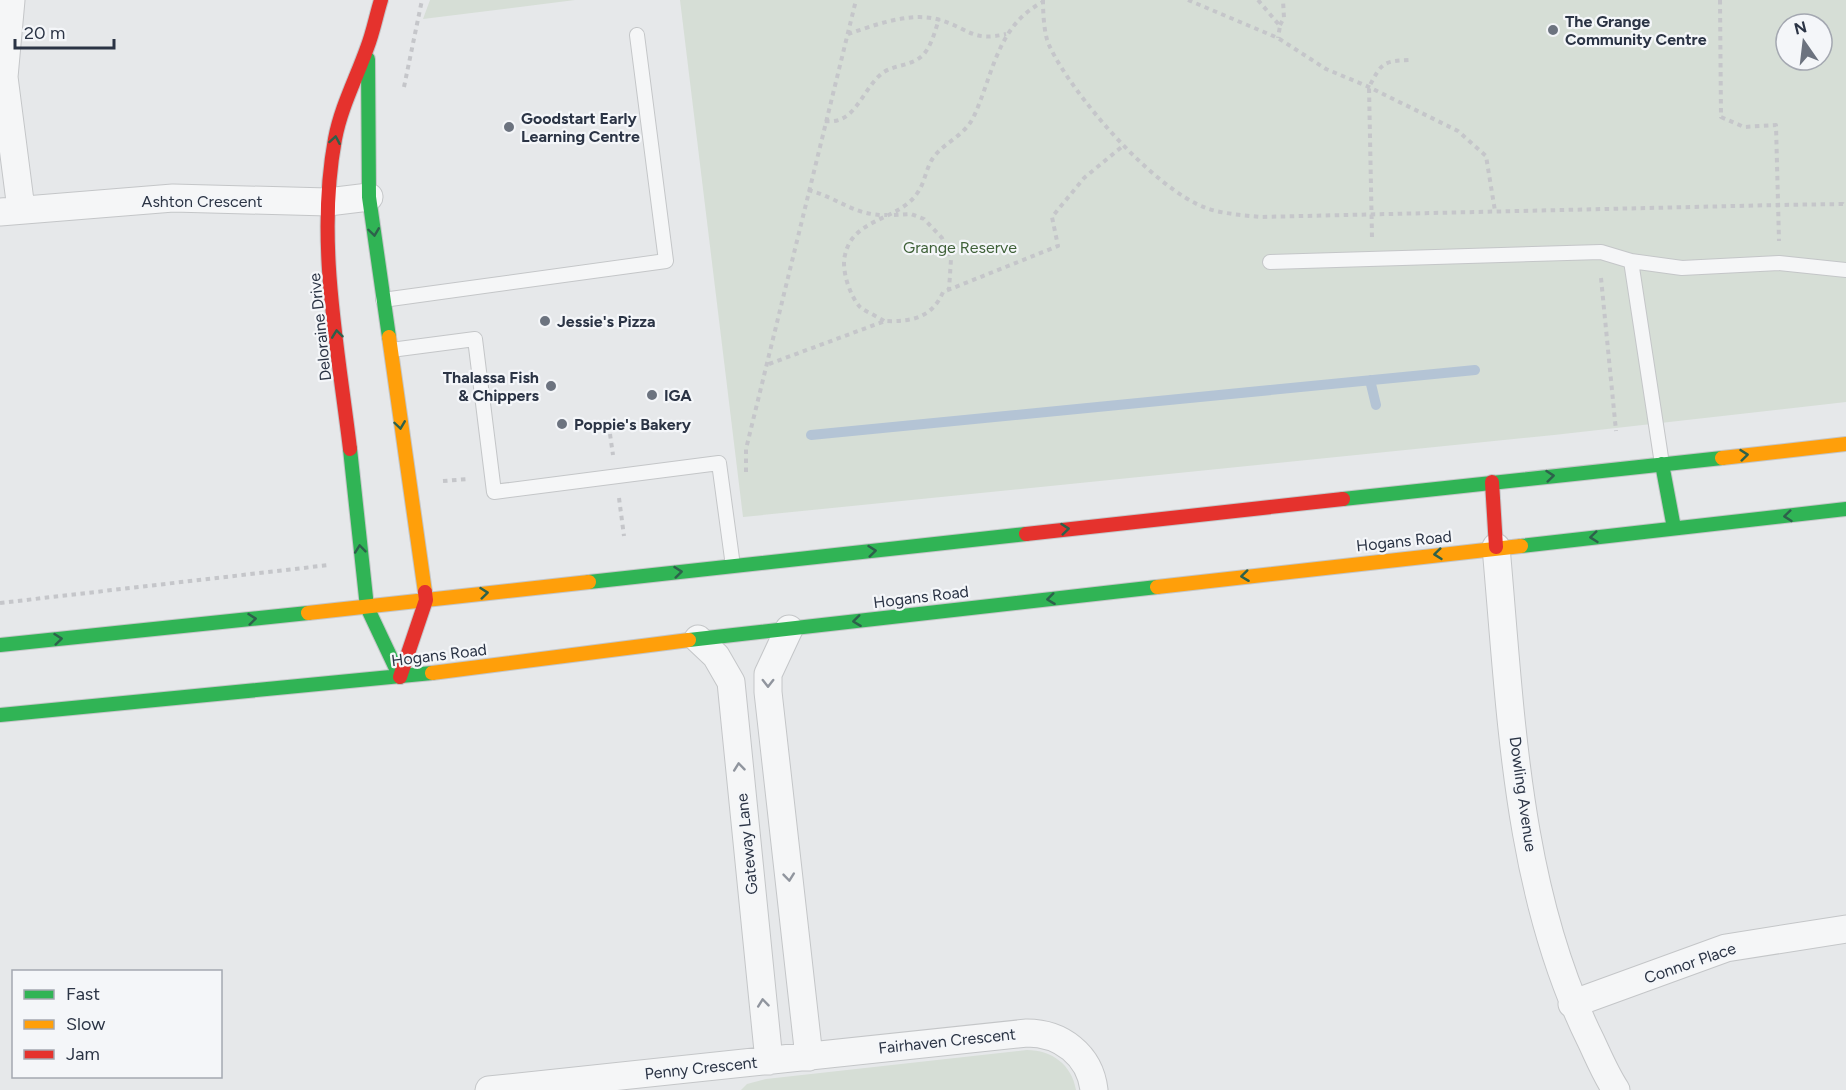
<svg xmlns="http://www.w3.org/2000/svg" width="1846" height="1090" viewBox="0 0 1846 1090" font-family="Figtree,sans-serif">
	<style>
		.green { fill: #d6ded6; fill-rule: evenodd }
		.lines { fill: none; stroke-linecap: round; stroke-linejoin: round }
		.stream { stroke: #b4c4d5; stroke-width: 10 }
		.lane-casing { stroke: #c4c6c8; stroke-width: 16 }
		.street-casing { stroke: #c4c6c8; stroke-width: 29 }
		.fast-casing { stroke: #c4c6c8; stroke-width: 16 }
		.slow-casing { stroke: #c4c6c8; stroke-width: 16 }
		.jam-casing { stroke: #c4c6c8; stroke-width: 16 }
		.path { stroke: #c5c6ca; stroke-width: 4; stroke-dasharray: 4.5 4.5; stroke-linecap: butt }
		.lane { stroke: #f5f6f7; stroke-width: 14 }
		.street { stroke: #f5f6f7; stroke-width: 27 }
		.fast { stroke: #30b455; stroke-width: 14 }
		.slow { stroke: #ff9f0a; stroke-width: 14 }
		.jam { stroke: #e5322d; stroke-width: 14 }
		.oneway { stroke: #2d614b }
		.oneway2 { stroke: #90959e }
		.poi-dot { fill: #6c737f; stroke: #f4f6f9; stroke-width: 2 }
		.labels { text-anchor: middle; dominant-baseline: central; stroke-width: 4.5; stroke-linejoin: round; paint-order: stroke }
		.poi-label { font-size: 16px; font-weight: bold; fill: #2b3445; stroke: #f4f6f9; text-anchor: start }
		.street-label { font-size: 16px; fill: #2b3445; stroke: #f4f6f9 }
		.park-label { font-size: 16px; fill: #3f6138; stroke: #f4f6f9 }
	</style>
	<rect width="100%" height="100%" fill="#e6e8ea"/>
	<!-- green -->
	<path class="green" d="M430,0H575L423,19Z
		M680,0H1846V402L1554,435L743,517ZM1786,24H1822V60H1786Z
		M1027,1050C1052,1050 1072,1065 1076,1090H741L747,1084L766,1079Z"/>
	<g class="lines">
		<!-- stream -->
		<path class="stream" d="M1370,380L1376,405
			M811,435L1475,370"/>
		<!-- lane casing -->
		<g class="lane-casing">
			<path id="lane" d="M1631,261L1662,464
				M1270,262L1601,252L1631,261L1682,268L1779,263L1846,270
				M383,300L666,261L637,35
				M391,350L475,339L494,492L719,463L733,566"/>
		</g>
		<!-- street casing -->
		<g class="street-casing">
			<path id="street" d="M11,0L4,77L21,209
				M0,212L173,198L328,202L369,197
				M1496,547C1511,713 1516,890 1591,1041C1599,1058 1606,1075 1616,1090
				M789,629L768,674V692L809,1057
				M698,639L716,656L731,682L769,1061
				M1572,1004L1726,948L1846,929
				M489,1090L1027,1033C1061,1033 1090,1055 1094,1090"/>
		</g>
		<!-- fast casing -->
		<g class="fast-casing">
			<path id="fast" d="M368,59L369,197L389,337
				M350,449L367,607L400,677
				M1662,464L1674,528
				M1343,499L1722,458
				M1521,546L1846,509
				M589,582L1026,534
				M689,640L1157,587
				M0,645L308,613
				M0,715L432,673"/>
		</g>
		<!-- slow casing -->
		<g class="slow-casing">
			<path id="slow" d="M389,337L425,592
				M1722,458L1846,444
				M1157,587L1521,546
				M308,613L589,582
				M432,673L689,640"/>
		</g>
		<!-- jam casing -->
		<g class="jam-casing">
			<path id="jam" d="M350,449C338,348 316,241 335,139C341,107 356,79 367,48C373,33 376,16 381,0
				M1492,482L1496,547
				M1026,534L1343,499
				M400,677L426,600L425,592"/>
		</g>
		<!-- path -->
		<path class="path" d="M1043,0C1043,13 1044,34 1049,45C1072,95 1154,189 1206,208C1223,214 1242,215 1260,217L1778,205L1843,204L1846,207
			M1188,0L1278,38L1326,69L1369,87L1458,131L1486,156L1495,211
			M1258,0L1280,26L1278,38
			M1720,0L1721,117L1744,127L1776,125L1779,241
			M1280,25L1284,18L1283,0
			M848,34C875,25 911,11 940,20C970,29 972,42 1006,34
			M404,87L422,0
			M825,121C854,125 861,93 879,76C892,63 911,68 924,54C932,44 935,31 939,19
			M808,190C839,198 854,216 887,215
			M894,215L911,214L924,219L942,238L951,259L949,290
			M1372,237L1369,87C1382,62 1383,61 1411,60
			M1601,278L1616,431
			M884,321C877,316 866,312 860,307C850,296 841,270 845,255C853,217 900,221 918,192C925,182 926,168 933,158C944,142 965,136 974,116C993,75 997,25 1043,2
			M769,364L885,321C911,322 932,318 943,292L1058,246L1052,217L1084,178L1124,145
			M610,434L613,455
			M746,472V449L856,0
			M443,481L468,479
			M619,498L624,536
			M0,603L329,565"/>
		<!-- lane -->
		<use href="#lane" class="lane"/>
		<!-- street -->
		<use href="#street" class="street"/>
		<!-- fast -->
		<use href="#fast" class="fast"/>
		<!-- slow -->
		<use href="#slow" class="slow"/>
		<!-- jam -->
		<use href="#jam" class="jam"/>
	</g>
	<!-- one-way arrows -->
	<defs><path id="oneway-chevron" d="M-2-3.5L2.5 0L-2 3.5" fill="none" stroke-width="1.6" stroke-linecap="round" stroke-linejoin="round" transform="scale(1.5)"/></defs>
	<g class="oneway">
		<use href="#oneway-chevron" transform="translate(335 140) rotate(-80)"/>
		<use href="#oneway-chevron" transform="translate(374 232) rotate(82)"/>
		<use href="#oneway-chevron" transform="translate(337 334) rotate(-97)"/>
		<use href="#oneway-chevron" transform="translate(400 425) rotate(82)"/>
		<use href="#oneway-chevron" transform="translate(1744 455) rotate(-6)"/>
		<use href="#oneway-chevron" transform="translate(1550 476) rotate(-6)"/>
		<use href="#oneway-chevron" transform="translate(1788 516) rotate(174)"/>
		<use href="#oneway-chevron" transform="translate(1065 529) rotate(-6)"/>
		<use href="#oneway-chevron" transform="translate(1594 537) rotate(174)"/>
		<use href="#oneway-chevron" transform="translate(360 549) rotate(-96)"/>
		<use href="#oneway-chevron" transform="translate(872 551) rotate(-6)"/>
		<use href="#oneway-chevron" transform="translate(1438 554) rotate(174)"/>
		<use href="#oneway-chevron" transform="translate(678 572) rotate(-6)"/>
		<use href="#oneway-chevron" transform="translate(1245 576) rotate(173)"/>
		<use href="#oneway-chevron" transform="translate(484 593) rotate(-6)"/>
		<use href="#oneway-chevron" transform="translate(1051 599) rotate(173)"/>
		<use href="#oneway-chevron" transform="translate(252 619) rotate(-6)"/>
		<use href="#oneway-chevron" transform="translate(857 621) rotate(173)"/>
		<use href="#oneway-chevron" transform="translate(58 639) rotate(-6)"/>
	</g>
	<g class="oneway2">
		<use href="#oneway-chevron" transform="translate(768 683) rotate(90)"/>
		<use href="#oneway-chevron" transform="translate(739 767) rotate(-96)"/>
		<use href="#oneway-chevron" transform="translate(789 877) rotate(84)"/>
		<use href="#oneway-chevron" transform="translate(763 1003) rotate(-96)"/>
	</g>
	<!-- markers -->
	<g class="poi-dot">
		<circle cx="1553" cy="30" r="6"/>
		<circle cx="509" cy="127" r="6"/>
		<circle cx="545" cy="321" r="6"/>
		<circle cx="551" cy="386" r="6"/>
		<circle cx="652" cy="395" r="6"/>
		<circle cx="562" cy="424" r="6"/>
	</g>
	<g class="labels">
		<!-- poi labels -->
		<g class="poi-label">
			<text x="1565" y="21">The Grange<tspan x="1565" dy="18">Community Centre</tspan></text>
			<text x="521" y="118">Goodstart Early<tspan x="521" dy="18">Learning Centre</tspan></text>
			<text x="557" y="321">Jessie's Pizza</text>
			<text x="539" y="377" text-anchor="end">Thalassa Fish<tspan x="539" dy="18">&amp; Chippers</tspan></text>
			<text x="664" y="395">IGA</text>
			<text x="574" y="424">Poppie's Bakery</text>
		</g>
		<!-- street labels -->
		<g class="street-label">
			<text x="202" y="201">Ashton Crescent</text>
			<text transform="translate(320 327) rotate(-96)">Deloraine Drive</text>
			<text transform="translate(1404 541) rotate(-6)">Hogans Road</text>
			<text transform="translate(921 597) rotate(-7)">Hogans Road</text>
			<text transform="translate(439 655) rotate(-7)">Hogans Road</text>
			<text transform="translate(1523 794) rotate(82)">Dowling Avenue</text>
			<text transform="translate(747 844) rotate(-96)">Gateway Lane</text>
			<text transform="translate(1690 963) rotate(-19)">Connor Place</text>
			<text transform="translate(947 1041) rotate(-6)">Fairhaven Crescent</text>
			<text transform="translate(701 1068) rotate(-6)">Penny Crescent</text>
		</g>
		<!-- park labels -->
		<g class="park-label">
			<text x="960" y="247">Grange Reserve</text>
		</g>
	</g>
	<!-- legend -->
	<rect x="12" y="970" width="210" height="108" fill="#f4f6f9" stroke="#a4a8b1" stroke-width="1.5"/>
	<rect x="24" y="990" width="30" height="9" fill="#30b455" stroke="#a4a8b1" stroke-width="1.5"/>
	<text x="66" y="1000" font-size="18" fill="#2b3445">Fast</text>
	<rect x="24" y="1020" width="30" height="9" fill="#ff9f0a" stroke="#a4a8b1" stroke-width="1.5"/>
	<text x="66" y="1030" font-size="18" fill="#2b3445">Slow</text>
	<rect x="24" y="1050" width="30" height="9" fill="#e5322d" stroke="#a4a8b1" stroke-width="1.5"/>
	<text x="66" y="1060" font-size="18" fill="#2b3445">Jam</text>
	<!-- north arrow -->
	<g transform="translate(1804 42) rotate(346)"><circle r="28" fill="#f4f6f9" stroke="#a4a8b1" stroke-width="1.5"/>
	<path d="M0-4.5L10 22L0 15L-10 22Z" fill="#6c737f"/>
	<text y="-9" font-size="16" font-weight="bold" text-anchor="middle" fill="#2b3445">N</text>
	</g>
	<!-- scale -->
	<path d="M15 39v9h99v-9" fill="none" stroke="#2b3445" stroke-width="3"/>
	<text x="24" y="39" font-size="18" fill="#2b3445" stroke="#f4f6f9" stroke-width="4.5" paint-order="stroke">20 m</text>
</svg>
